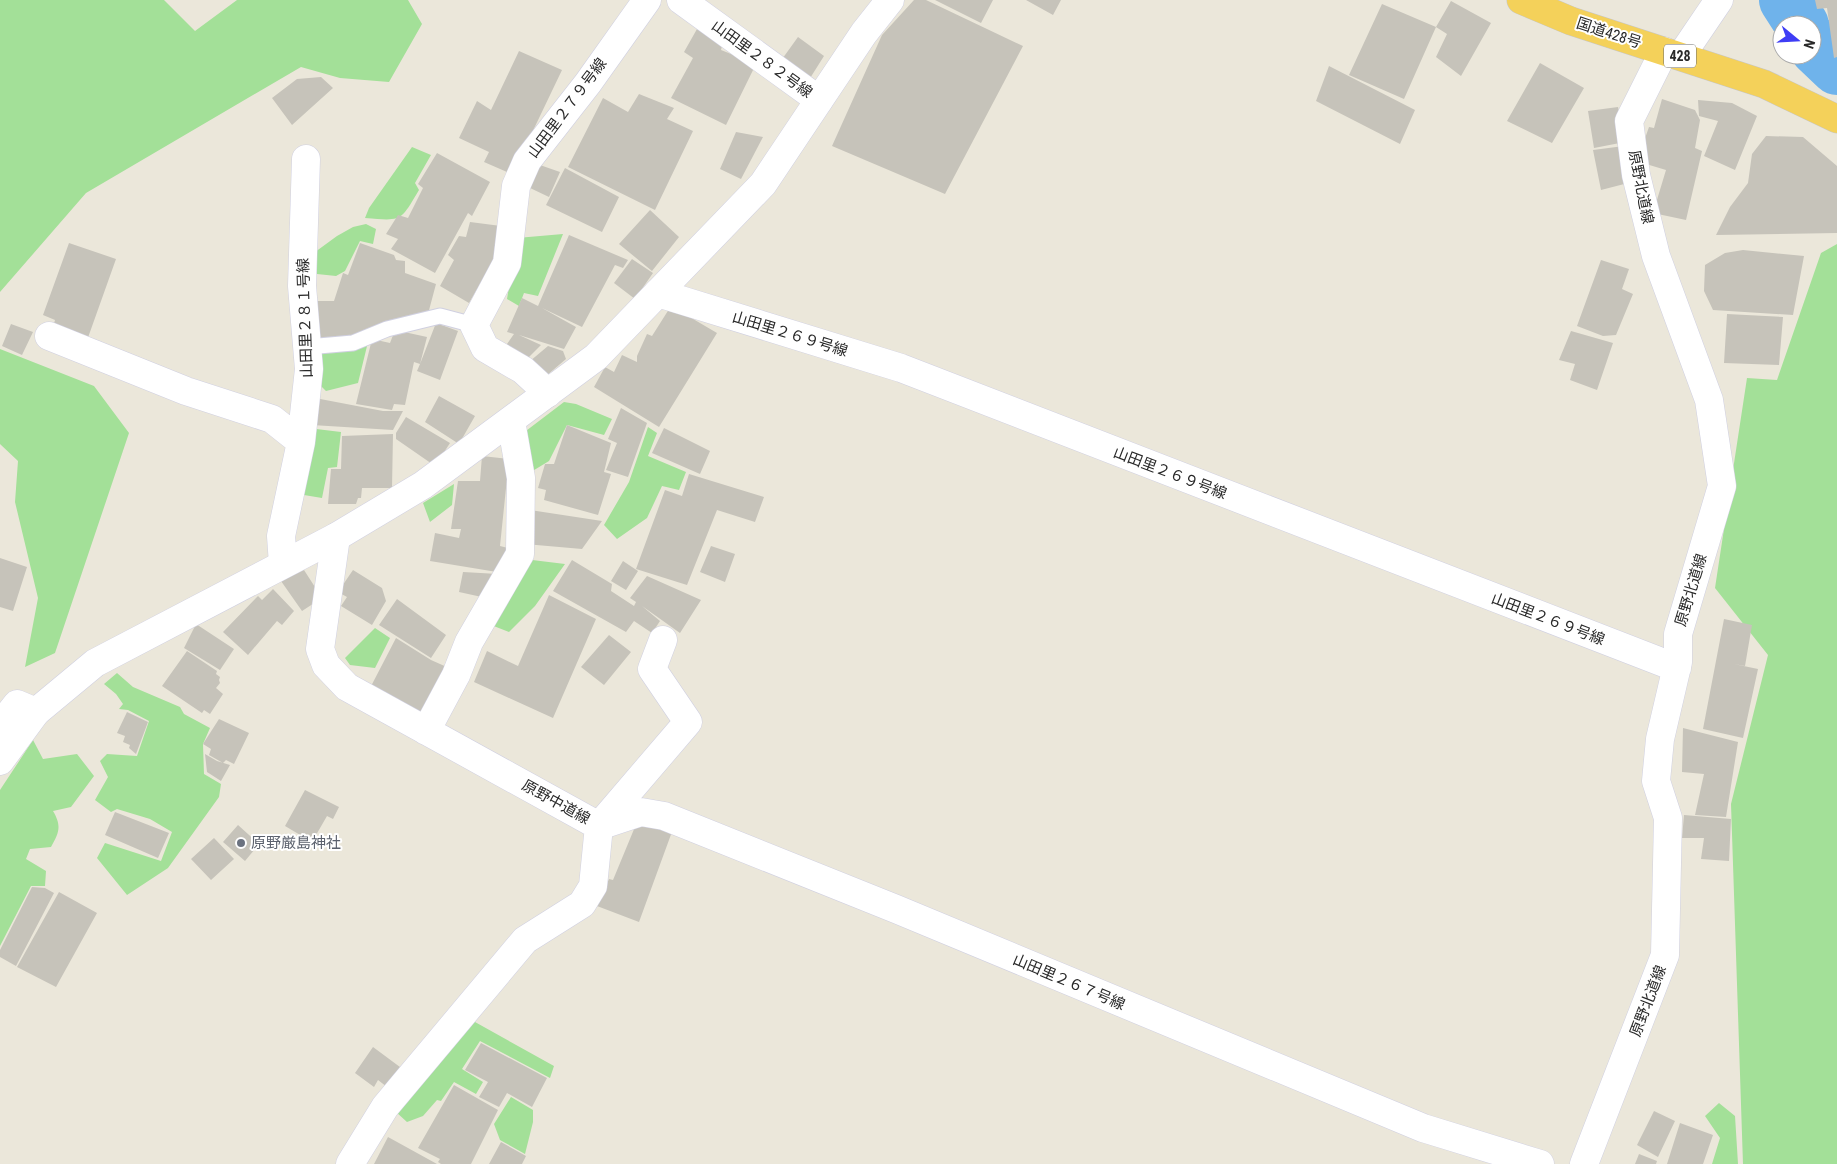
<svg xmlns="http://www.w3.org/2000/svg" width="1837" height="1164" viewBox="0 0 1837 1164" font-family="'Roboto Condensed','Noto Sans JP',sans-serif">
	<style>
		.green { fill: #a3e098 }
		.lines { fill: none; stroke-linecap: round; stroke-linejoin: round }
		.river { stroke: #6fb3eb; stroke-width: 54 }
		.building { fill: #c6c3ba }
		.service-casing { stroke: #d0d0e1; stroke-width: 17 }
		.minor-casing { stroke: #d0d0e1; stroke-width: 29 }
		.tertiary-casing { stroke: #d0d0e1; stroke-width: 29 }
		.trunk-casing { stroke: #c7c7c7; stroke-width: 29 }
		.service { stroke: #fff; stroke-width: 15 }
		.minor { stroke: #fff; stroke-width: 28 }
		.tertiary { stroke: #fff; stroke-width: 28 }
		.trunk { stroke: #f4d15a; stroke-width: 28 }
		.worship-dot { fill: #6b7280; stroke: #fff; stroke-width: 2 }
		.labels { text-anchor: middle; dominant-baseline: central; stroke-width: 4; stroke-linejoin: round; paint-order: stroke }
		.shield { fill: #fff; stroke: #696969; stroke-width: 1 }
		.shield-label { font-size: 14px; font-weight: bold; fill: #292929 }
		.street-label { font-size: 15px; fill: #292929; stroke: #fff }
		.worship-label { font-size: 15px; fill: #5b616d; stroke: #fff; text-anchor: start }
	</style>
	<rect width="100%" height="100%" fill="#ebe7da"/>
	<!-- green -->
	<path class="green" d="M0,0H164L195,31L237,0H408L422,24L389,82L340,78L301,67L86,193L0,292Z
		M412,147L431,155L415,183L419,190C400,222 402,221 365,218L369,208Z
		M366,224L376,229L373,244L360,241L345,271L336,276L317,274L307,266L311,255L337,236L353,227Z
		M563,234L538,296L524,293L519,306L507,299L517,238Z
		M1837,244V1164H1743L1731,804L1768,655L1715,588L1747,378L1777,380L1821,253Z
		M368,342L358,383L326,391L314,379L315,351Z
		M0,349L94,386L129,433L55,653L25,667L38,598L15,502L18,461L0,444Z
		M564,402L576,404L612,419L604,435L567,425L549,461L526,475L518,437Z
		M648,427L657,433L648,456L686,472L679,490L662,486L647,518L617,539L604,525L629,482Z
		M308,428L341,432L337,467L328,468L322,498L298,494Z
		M454,484L452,505L430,522L423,503Z
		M524,559L565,564L535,606L509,632L486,623Z
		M375,628L390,638L375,668L350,665L345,658Z
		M117,673L133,687L180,707L184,714L210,728L203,744L204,774L221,784L219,797L168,868L127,895L97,858L105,843L161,861L172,832L150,819L117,809L111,812L95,800L108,777L100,761L107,754L137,756L149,721L128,710L119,709L123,704L116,694L104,684Z
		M33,740L43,759L77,754L94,776L71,807L53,811C62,826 59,833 51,847L30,849L26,859L46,871L45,886H31L0,946V790Z
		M467,1022H475L554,1066L550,1078L480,1041L462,1069L483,1082L476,1094L454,1082L441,1101L437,1100L423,1116L407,1122L396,1112Z
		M511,1097L533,1110V1122L525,1154L500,1140L494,1124Z
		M1719,1103L1735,1116L1738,1164H1712L1720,1138L1705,1116Z"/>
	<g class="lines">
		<!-- river -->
		<path class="river" d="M1786,0L1802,25
			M1812,41L1817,49L1837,68"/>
	</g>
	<!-- building -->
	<path class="building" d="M914,0H926L1023,46L945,194L832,146L882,35Z
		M935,0H993L981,23Z
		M1026,0H1061L1053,15Z
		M1815,0H1837V57L1834,58L1827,8L1817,9Z
		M1451,1L1491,23L1461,76L1436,57L1447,34L1436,27L1404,99L1349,75L1382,4L1436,27Z
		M697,29L723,42L721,50L756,64L726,125L671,98L693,58L684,52Z
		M798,37L824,56L807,83L780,62Z
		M519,51L562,70L518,162L507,172L484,162L489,152L459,138L477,101L491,110Z
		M1540,63L1584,88L1552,143L1507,121Z
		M1329,66L1415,110L1400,144L1316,101Z
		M321,77L333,88L292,125L272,98L297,79Z
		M639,94L674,108L667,119L693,131L655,210L568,167L603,98L628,112Z
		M1662,99L1695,110L1700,120L1695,148L1702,151L1686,220L1653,213L1666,170L1646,164L1643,144L1649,127L1654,128Z
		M1698,100L1732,103L1757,116L1735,170L1704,156L1718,121L1699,116Z
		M1618,107L1625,142L1594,148L1588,111Z
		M736,132L763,137L741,179L720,169Z
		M1766,136L1803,137L1837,166V233L1716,235L1730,207L1748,183L1752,154Z
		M1624,146L1632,182L1601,190L1593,150Z
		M437,153L490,182L472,216L468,213L435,273L391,249L398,239L386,234L398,215L408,218L423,188L418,184Z
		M537,164L560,172L549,197L528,187Z
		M565,168L619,197L602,232L546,205Z
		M650,210L679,237L652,271L619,244Z
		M470,222L501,226L495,258L469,303L440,286L454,260L448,255L459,236L466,237Z
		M569,235L628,260L623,268L615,265L582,327L542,308L576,327L564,349L519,335L541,345L523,363L502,351L514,334L507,332L522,298L538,306Z
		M69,243L116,259L85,346L51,334L55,320L43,315Z
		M360,243L394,255L396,260L405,261V273L436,284L428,314L421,313V318L356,339L311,343L308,301H334L343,273L348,275Z
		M1743,250L1804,256L1793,315L1713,310L1704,291L1705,265L1725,253Z
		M632,259L653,273L635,299L614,283Z
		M1601,260L1629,269L1622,289L1633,294L1616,335L1603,336L1577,326Z
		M671,306L717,333L659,427L594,387L605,367L614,372L622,355L637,362V356L647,334L652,336Z
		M1727,314L1783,317L1779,365L1724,363Z
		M436,323L458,331L440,380L417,371L420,364L414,362L405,405L394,404L392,410L356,404L372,339L390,343L395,330L427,337L420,364Z
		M11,324L33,332L22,355L2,346Z
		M1571,331L1613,343L1597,390L1570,380L1575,364L1559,360Z
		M548,346L563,351L566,359L539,382L523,367Z
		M439,396L475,416L459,444L425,422Z
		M315,398L383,411H403L393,430L312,425Z
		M621,408L647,423L628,477L606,470L617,443L608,439Z
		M406,417L450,443L435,466L396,439V433Z
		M567,425L611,443L604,472L611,474L598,515L544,500L546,490L538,488L545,464H554Z
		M664,428L710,451L700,474L652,453Z
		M393,434L392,488H362L361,498H358L356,504H328L331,469H341L342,436Z
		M482,456L509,459L500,546L508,548L503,573L430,561L435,533L459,538L461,529H451L458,481H480Z
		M689,474L764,497L755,522L717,510L687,585L636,569L665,490L682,496Z
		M530,510L602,521L582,549L525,544Z
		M711,546L735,554L725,582L700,572Z
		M0,558L27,567L13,611L0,607Z
		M572,560L612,584L611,591L634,606L636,602L630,598L647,576L701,600L680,633L642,606L660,621L652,633L634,621L626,632L553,591Z
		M623,561L638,571L626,590L611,581Z
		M304,570L322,598L302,611L281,581Z
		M353,570L382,588L386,601L372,625L341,606L347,597L338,592Z
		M463,572L498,574L491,599L459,592Z
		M273,589L294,611L282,625L277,621L248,655L223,632L258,596L262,600Z
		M549,595L596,619L553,718L474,682L487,651L518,666Z
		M397,599L446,635L431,658L379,625Z
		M1724,619L1752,625L1745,666L1734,664L1758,669L1743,738L1703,729Z
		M196,624L234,649L220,670L184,648Z
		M609,635L631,652L604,685L581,667Z
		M396,638L431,660L449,668L420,719L368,692Z
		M187,651L217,671L216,674L220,677L219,680L220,683L216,688L223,694L210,714L204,710L202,713L162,686Z
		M127,712L148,722L136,754L129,748L130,745L123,742L125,736L117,733Z
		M219,719L249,733L234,764L226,760L223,763L209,755L211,749L203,744Z
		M1683,728L1738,742L1726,817L1695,815L1704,774L1682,772Z
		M205,754L217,761L230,765L221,781L207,772Z
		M305,790L339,807L333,819L327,816L312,842L285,826Z
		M115,812L169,833L158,858L105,835Z
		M1684,815L1731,819L1729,861L1701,859L1704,838H1682Z
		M637,822L673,829L639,922L597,906L609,879L613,880Z
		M238,825L259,844L245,861L223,842Z
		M214,838L234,859L211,880L191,859Z
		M32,887L45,888L54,893L16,966L0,957V950Z
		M59,892L97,913L56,987L17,967Z
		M481,1043L547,1078L532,1107L507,1093L499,1107L479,1097L488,1082L465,1070Z
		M373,1047L404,1070L391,1090L378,1080L374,1087L355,1073Z
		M454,1085L498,1110L471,1164H441L438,1162L440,1159L418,1148Z
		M1654,1111L1675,1121L1658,1157L1637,1145Z
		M1680,1123L1713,1135L1703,1164H1667Z
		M388,1137L437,1164H374Z
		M501,1142L526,1156L522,1164H489Z
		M1639,1154L1657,1161L1656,1164H1635Z"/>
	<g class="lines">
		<!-- service casing -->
		<g class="service-casing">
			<path id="service" d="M307,347L353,343L387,329L440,316L474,325"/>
		</g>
		<!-- minor casing -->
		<g class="minor-casing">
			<path id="minor" d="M681,0L819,100
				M1681,56L1719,0
				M658,293L901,368L1677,668
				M49,336L186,391L272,419L301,442
				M548,393L523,370L485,348L474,325L507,263L516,186L527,161L588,83L647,0
				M336,537L320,649L326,665L347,687L599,826L593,886L582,904L525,940L385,1107L350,1164
				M283,564L281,536L301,442L309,369L302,286L306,159
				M0,726L17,704L36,712
				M426,731L456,675L469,642L520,554L521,478L511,421
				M599,826L641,812L664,816L896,909L1423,1128L1540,1164
				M599,826L688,722L652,669L663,640
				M1584,1164L1665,955L1668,818L1656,781L1660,739L1678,662V634L1722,486L1709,400L1656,256L1636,175L1629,121L1664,51"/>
		</g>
		<!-- tertiary casing -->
		<g class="tertiary-casing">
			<path id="tertiary" d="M0,761L36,712L95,663L336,537L423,485L596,357L763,184L864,33L890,0"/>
		</g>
		<!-- trunk casing -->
		<g class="trunk-casing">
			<path id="trunk" d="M1521,0L1571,21L1764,84L1837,119"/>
		</g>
		<!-- service -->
		<use href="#service" class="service"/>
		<!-- minor -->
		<use href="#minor" class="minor"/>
		<!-- tertiary -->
		<use href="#tertiary" class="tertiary"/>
		<!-- trunk -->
		<use href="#trunk" class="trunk"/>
	</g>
	<!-- markers -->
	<circle class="worship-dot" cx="241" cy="843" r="5"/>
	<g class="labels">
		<!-- shield labels -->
		<rect class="shield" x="1664" y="44.5" width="32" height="23" rx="4"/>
		<g class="shield-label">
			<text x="1680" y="56">428</text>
		</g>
		<!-- street labels -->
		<g class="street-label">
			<text transform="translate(1609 33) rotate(18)">国道428号</text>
			<text transform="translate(762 59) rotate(36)">山田里２８２号線</text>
			<text transform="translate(567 108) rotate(-53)">山田里２７９号線</text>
			<text transform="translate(1641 187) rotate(79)">原野北道線</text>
			<text transform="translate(305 318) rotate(-92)">山田里２８１号線</text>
			<text transform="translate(790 334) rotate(17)">山田里２６９号線</text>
			<text transform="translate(1170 473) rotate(21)">山田里２６９号線</text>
			<text transform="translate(1691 590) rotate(-73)">原野北道線</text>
			<text transform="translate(1548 619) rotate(21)">山田里２６９号線</text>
			<text transform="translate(556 802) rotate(29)">原野中道線</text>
			<text transform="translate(1069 982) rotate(23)">山田里２６７号線</text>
			<text transform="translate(1648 1001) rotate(-69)">原野北道線</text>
		</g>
		<!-- worship labels -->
		<g class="worship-label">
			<text x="251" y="843">原野厳島神社</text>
		</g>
	</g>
	<!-- north arrow -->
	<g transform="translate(1797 40) rotate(108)"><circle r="24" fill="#ffffff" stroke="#a9a9a9"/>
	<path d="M0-4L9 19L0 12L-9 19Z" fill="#3e3df5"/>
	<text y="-8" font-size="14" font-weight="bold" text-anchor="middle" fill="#292929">N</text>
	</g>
</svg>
